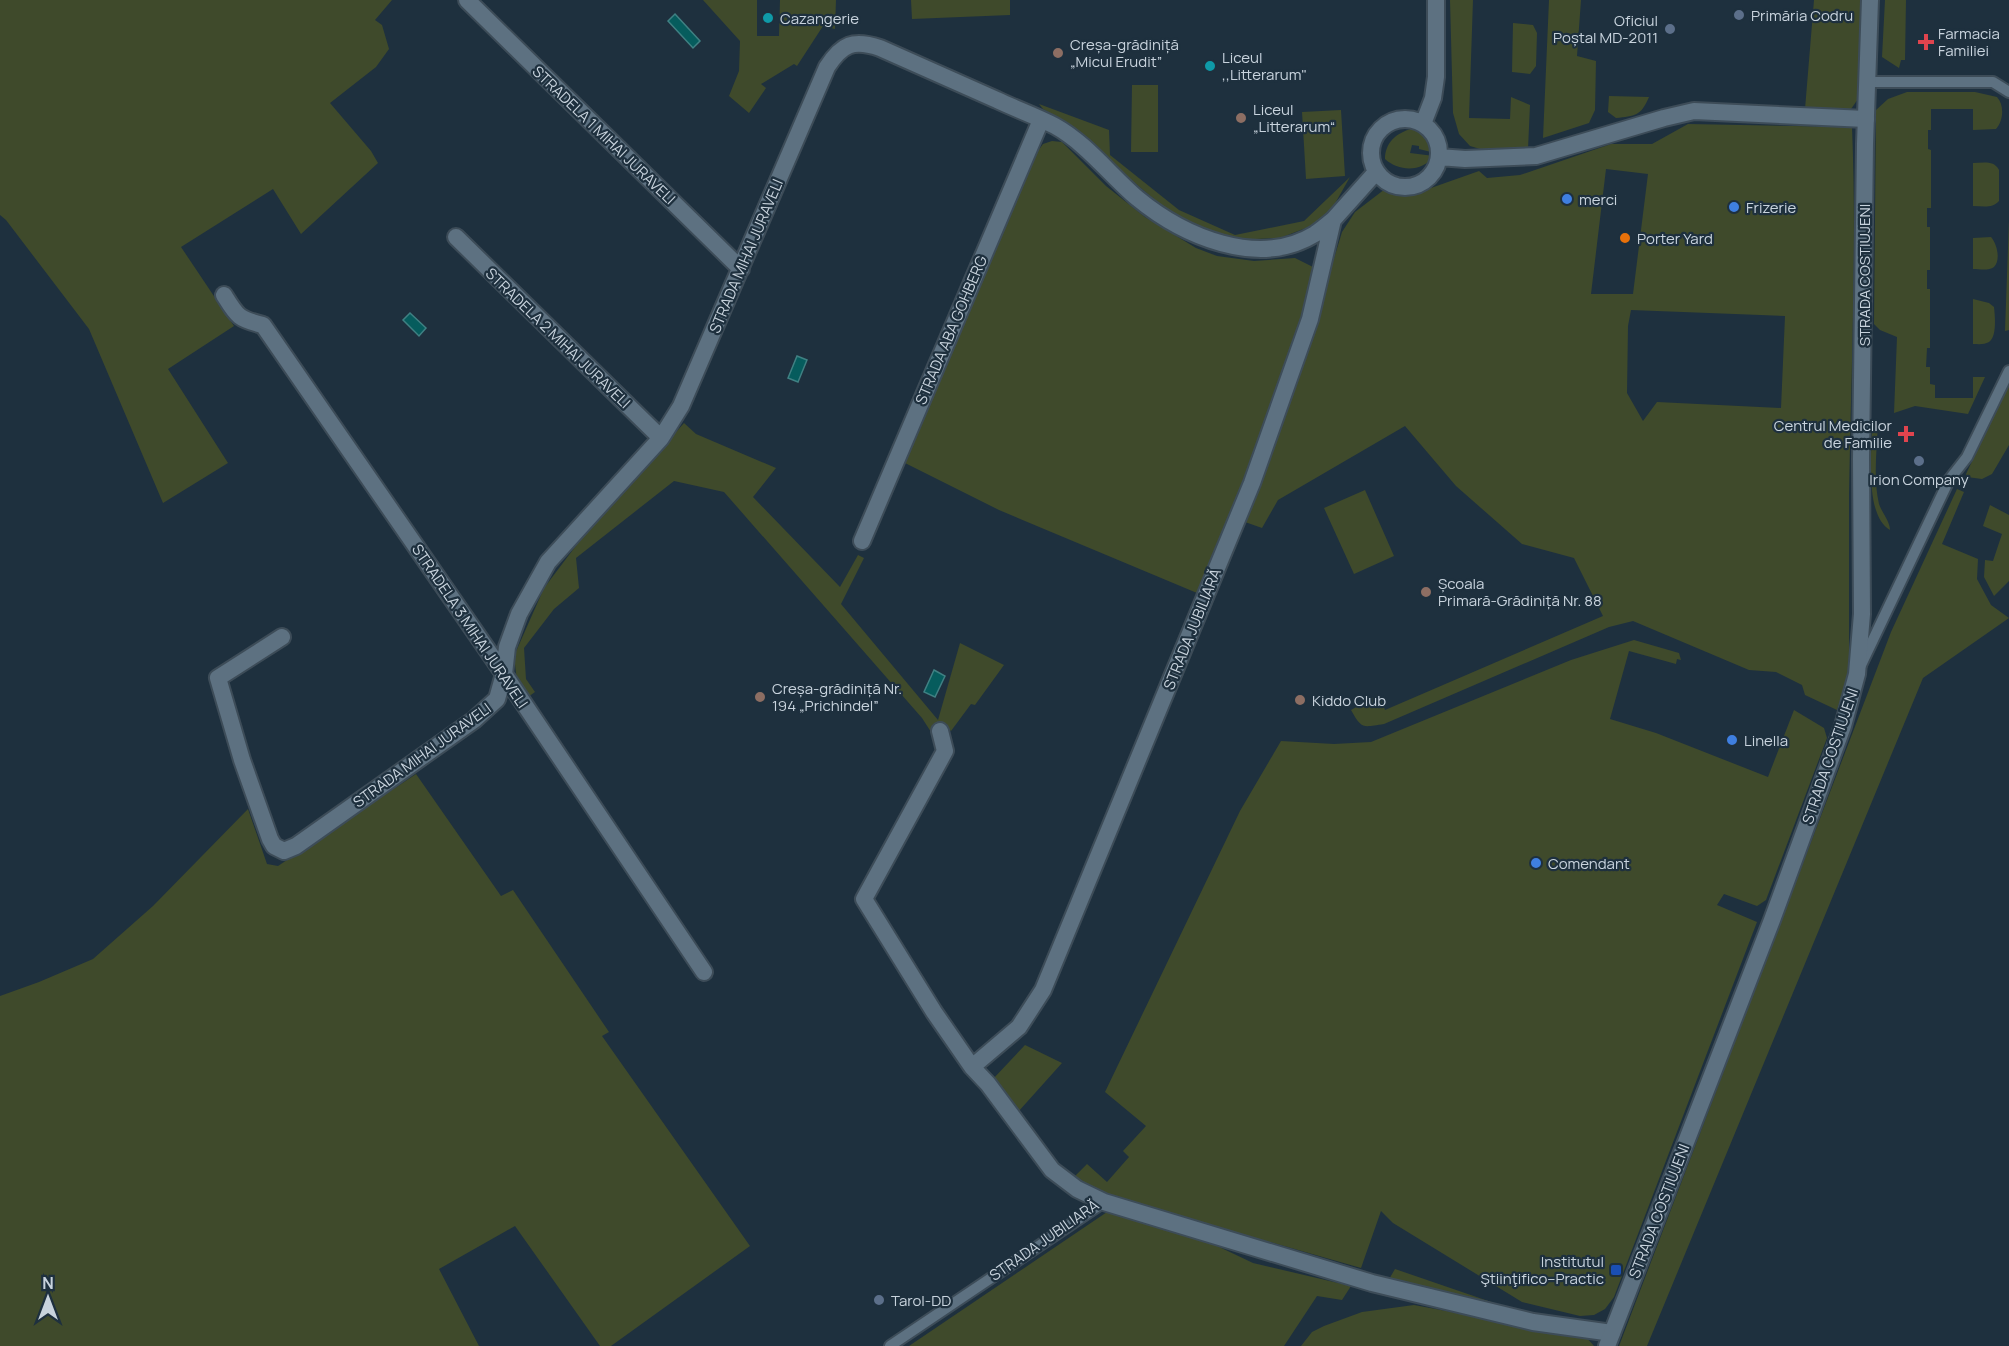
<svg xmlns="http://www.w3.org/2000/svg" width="2009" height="1346" viewBox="0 0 2009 1346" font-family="Manrope,sans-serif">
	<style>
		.green { fill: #3f4a2b; fill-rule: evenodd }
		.water { fill: #065c5d; stroke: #408083; stroke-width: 1.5 }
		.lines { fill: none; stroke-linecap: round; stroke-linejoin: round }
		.service-casing { stroke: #3d4c58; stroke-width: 14 }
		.minor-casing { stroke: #3d4c58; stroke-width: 20 }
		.tertiary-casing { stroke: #3d4c58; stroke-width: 20 }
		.service { stroke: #5d7181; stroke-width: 10 }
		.minor { stroke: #5d7181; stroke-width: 16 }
		.tertiary { stroke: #5d7181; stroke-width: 16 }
		.service-dot { fill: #5c6f8a; stroke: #1e303e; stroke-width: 2 }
		.culture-dot { fill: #0f9aa8; stroke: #1e303e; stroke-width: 2 }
		.health-dot { fill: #e0444e; stroke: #1e303e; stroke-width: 2 }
		.education-dot { fill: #8d6e63; stroke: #1e303e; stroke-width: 2 }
		.shop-dot { fill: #3f7fe0; stroke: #1e303e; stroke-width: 2 }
		.food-dot { fill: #e8710a; stroke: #1e303e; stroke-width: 2 }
		.transit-dot { fill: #1a4fb4; stroke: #1e303e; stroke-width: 2 }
		.labels { text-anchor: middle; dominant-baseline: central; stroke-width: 4.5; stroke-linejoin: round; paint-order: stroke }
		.poi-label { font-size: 15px; fill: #c8d3dd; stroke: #1e303e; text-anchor: start }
		.street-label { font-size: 15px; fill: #c8d3dd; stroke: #1e303e }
	</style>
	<rect width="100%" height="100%" fill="#1e303e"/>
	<!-- green -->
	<path class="green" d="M0,0H392L375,20L382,25L389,49L376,67L330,103L371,151L378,163L301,234L273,189L181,247L234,326L168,369L228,463L163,503L89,329L6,220L0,215Z
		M703,0H757V36H779L780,0H836L835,29L823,26L797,66L794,64L761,84L766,88L749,113L729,96L739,71L740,41Z
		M911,0H1010V15L912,19Z
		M1450,0H1473L1469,118L1510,119L1511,97L1530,105L1528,149H1480L1470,146L1459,134L1453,113Z
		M1549,0H1581L1577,56L1596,61L1595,110L1589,123L1543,138Z
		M1814,0H1862L1858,99L1851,109H1805Z
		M1885,0H1906L1905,60H1901L1899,68L1882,57Z
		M1513,23L1533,25L1537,33L1536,66L1530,74L1512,72Z
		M1132,85H1158V152H1131Z
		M1907,92H1975L1997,97C2005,106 2003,121 1996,129L1973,130V109H1931V130H1928V149L1931,150V208H1927V227H1930V270H1927V289H1930V348H1927L1926,367H1930V384L1935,385V398H1973V377H1985L1968,414L1915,406L1894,413L1897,337L1880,330L1874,324L1876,110L1888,99Z
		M1609,96L1649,97C1641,116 1635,116 1616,118L1608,112Z
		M1039,104L1109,130L1110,155L1179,210L1235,235L1304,221L1350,177L1333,207L1319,223L1280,238L1234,240L1174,216L1105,158L1070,125L1043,109Z
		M1341,110L1345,176L1306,179L1302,112Z
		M1688,124L1852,127C1857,250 1851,372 1849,495C1849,550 1849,604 1849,659L1847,679L1837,710L1805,695L1802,685L1776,672L1749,670L1633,621L1609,627L1384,724C1363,727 1362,730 1351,710L1379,694L1385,710L1603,616L1574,558L1522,544L1456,486L1405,426L1278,500L1262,528L1245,522L1315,321L1342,232L1355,212L1385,189L1414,194L1479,171L1487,178L1520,175L1611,144H1652ZM1606,169L1648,174L1633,294H1591ZM1631,310L1785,316L1781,408L1657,402L1643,421L1627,393L1628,326Z
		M1411,129C1426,129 1434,138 1435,153L1419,149V146L1412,145L1410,153L1434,156C1423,172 1399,172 1385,159C1385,143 1396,133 1411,129Z
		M1052,141L1062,142L1106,186L1145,217L1196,248L1217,256L1254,261L1295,258L1317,269C1281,379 1246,489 1197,593L999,510L901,461L1035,155L1043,144Z
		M1973,163C1983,163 1994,160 1999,170V201C1992,209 1982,206 1973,206Z
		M2009,220V330L2005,331Z
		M1991,237C1997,244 2001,260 1994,267C1989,271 1979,269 1973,269V238Z
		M1973,299L1989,303L1994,307C1995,316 1997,337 1989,342C1984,345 1978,344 1973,344Z
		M2009,384V445L1992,474L1982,479L1967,477L1966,474Z
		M1878,422C1877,448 1873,479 1879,504C1882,513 1890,521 1890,530C1864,515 1872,451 1872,425Z
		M684,423L696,434L776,468L753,497L840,587L858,555L864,558L841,604L938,720L960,643L1004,665L975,705L971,704L951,731L939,721L931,732L922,718L724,492L674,481L576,558L579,588L554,609L524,648L526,679L535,692L528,697L517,681L514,656L544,588L578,543Z
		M1957,489L1964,492L1942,544L1978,559L1977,579L1991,605L2009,618L1923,678L1647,1346H1619L1891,632Z
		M1365,490L1394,556L1354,574L1324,508Z
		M1990,505L2009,515V581L1994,596L1984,577L1985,560L1993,561L2002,534L1983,526Z
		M1634,640L1679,653L1681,660L1677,659L1676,664L1629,651L1610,719L1656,733L1768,777L1794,710L1824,728L1827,738L1766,900L1757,906L1724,894L1717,905L1757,922L1614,1297L1605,1309L1594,1315L1580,1316L1522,1302L1393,1223L1381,1211L1361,1268L1101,1194L1075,1176L1087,1164L1107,1182L1129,1157L1123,1151L1146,1126L1105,1092L1240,811L1281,741L1334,744L1371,742L1571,660Z
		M416,774L501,896L513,890L609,1032L602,1036L750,1246L611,1346H600L515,1226L439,1269L479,1346H0V996L39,982L93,959L153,906L248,809L267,864L278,866Z
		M1025,1045L1062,1063L1018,1112L992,1080Z
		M1110,1210L1213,1244L1253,1263L1351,1286L1342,1300L1317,1296L1284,1346H909Z
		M1395,1269L1497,1304L1495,1309L1388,1281Z
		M1414,1305L1586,1337L1594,1346H1301L1312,1332L1324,1326L1362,1312Z"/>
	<!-- water -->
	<path class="water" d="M675,14L700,41L693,48L668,21Z
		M410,313L426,328L419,336L403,320Z
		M797,356L807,360L798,382L788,378Z
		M934,670L945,676L935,697L924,692Z"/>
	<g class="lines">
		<!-- service casing -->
		<g class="service-casing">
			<path id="service" d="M1867,82H1993L2009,92
				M1861,665L1949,480L1967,457L2009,371
				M890,1346L1104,1202"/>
		</g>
		<!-- minor casing -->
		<g class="minor-casing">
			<path id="minor" d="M467,0L741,269
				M1371 153a34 34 0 1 1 68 0a34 34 0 1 1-68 0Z
				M1423,124L1433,98L1436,77V0
				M1439,157L1465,159L1536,156L1664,118L1694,111L1866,119
				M456,237L661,438
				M224,295C237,316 238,319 263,325L504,674L704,972
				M862,541L1041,120
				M282,637L218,678L242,760L270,839L274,846L284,851L296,846L474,720L497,699L504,674L507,647L519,614L548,562L661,438L681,406L827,67C842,44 853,39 880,48C919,65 958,83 997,100C1016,109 1036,116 1055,126C1086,143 1111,176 1137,198C1183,236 1258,269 1315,234C1321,230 1327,225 1333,220
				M940,731L945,751L864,899L934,1012L972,1067L988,1084L1052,1170L1077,1189L1104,1202L1372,1283L1533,1322L1612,1333
				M972,1067L1019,1027L1043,990L1252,483L1310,319L1333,220L1376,172"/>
		</g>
		<!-- tertiary casing -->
		<g class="tertiary-casing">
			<path id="tertiary" d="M1607,1346L1772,920L1843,726L1857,674L1862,614L1861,459L1865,144L1870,0"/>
		</g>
		<!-- service -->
		<use href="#service" class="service"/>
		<!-- minor -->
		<use href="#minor" class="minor"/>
		<!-- tertiary -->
		<use href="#tertiary" class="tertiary"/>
	</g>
	<!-- markers -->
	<g class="service-dot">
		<circle cx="1739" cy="15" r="6"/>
		<circle cx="1670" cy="29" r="6"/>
		<circle cx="1919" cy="461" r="6"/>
		<circle cx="879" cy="1300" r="6"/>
	</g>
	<g class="culture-dot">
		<circle cx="768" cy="18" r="6"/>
		<circle cx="1210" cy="66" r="6"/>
	</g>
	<g class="health-dot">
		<path d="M1923 33h6v6h6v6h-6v6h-6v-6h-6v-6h6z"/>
		<path d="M1903 425h6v6h6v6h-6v6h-6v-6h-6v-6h6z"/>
	</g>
	<g class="education-dot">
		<circle cx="1058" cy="53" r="6"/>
		<circle cx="1241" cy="118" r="6"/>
		<circle cx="1426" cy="592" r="6"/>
		<circle cx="760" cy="697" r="6"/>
		<circle cx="1300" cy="700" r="6"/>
	</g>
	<g class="shop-dot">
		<circle cx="1567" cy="199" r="6"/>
		<circle cx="1734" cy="207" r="6"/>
		<circle cx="1732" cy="740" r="6"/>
		<circle cx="1536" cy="863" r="6"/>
	</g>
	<circle class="food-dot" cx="1625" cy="238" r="6"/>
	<rect class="transit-dot" x="1610" y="1264" width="12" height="12" rx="3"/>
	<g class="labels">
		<!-- poi labels -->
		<g class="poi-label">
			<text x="1751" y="15">Primăria Codru</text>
			<text x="780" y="18">Cazangerie</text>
			<text x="1658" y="20" text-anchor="end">Oficiul<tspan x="1658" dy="17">Poștal MD-2011</tspan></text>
			<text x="1938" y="33">Farmacia<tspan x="1938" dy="17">Familiei</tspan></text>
			<text x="1070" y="44">Creșa-grădiniță<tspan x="1070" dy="17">„Micul Erudit”</tspan></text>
			<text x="1222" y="57">Liceul<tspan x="1222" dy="17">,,Litterarum"</tspan></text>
			<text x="1253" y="109">Liceul<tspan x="1253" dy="17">„Litterarum“</tspan></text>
			<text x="1579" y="199">merci</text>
			<text x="1746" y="207">Frizerie</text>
			<text x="1637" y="238">Porter Yard</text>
			<text x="1892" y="425" text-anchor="end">Centrul Medicilor<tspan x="1892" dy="17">de Familie</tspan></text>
			<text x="1919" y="479" text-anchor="middle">Irion Company</text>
			<text x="1438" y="583">Școala<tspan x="1438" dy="17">Primară-Grădiniță Nr. 88</tspan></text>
			<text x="772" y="688">Creșa-grădiniță Nr.<tspan x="772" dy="17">194 „Prichindel”</tspan></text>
			<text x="1312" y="700">Kiddo Club</text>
			<text x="1744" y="740">Linella</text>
			<text x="1548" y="863">Comendant</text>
			<text x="1604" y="1261" text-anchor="end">Institutul<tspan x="1604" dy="17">Ştiinţifico–Practic</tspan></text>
			<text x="891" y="1300">Tarol-DD</text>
		</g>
		<!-- street labels -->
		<g class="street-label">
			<text transform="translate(604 135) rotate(44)">STRADELA 1 MIHAI JURAVELI</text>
			<text transform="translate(746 256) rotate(-67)">STRADA MIHAI JURAVELI</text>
			<text transform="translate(1864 275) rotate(-90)">STRADA COSTIUJENI</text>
			<text transform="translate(951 330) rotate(-67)">STRADA ABA GOHBERG</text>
			<text transform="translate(558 338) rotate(44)">STRADELA 2 MIHAI JURAVELI</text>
			<text transform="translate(470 626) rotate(56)">STRADELA 3 MIHAI JURAVELI</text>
			<text transform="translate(1192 629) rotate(-68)">STRADA JUBILIARĂ</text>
			<text transform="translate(422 755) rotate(-36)">STRADA MIHAI JURAVELI</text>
			<text transform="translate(1830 756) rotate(-71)">STRADA COSTIUJENI</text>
			<text transform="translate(1659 1211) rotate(-69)">STRADA COSTIUJENI</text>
			<text transform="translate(1044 1240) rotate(-35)">STRADA JUBILIARĂ</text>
		</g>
	</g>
	<!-- north arrow -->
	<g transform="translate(48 1298)" stroke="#1e303e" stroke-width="4.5" paint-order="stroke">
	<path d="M0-4.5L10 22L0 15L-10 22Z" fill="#c8d3dd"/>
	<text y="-9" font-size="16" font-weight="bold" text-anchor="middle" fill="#c8d3dd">N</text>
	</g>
</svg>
